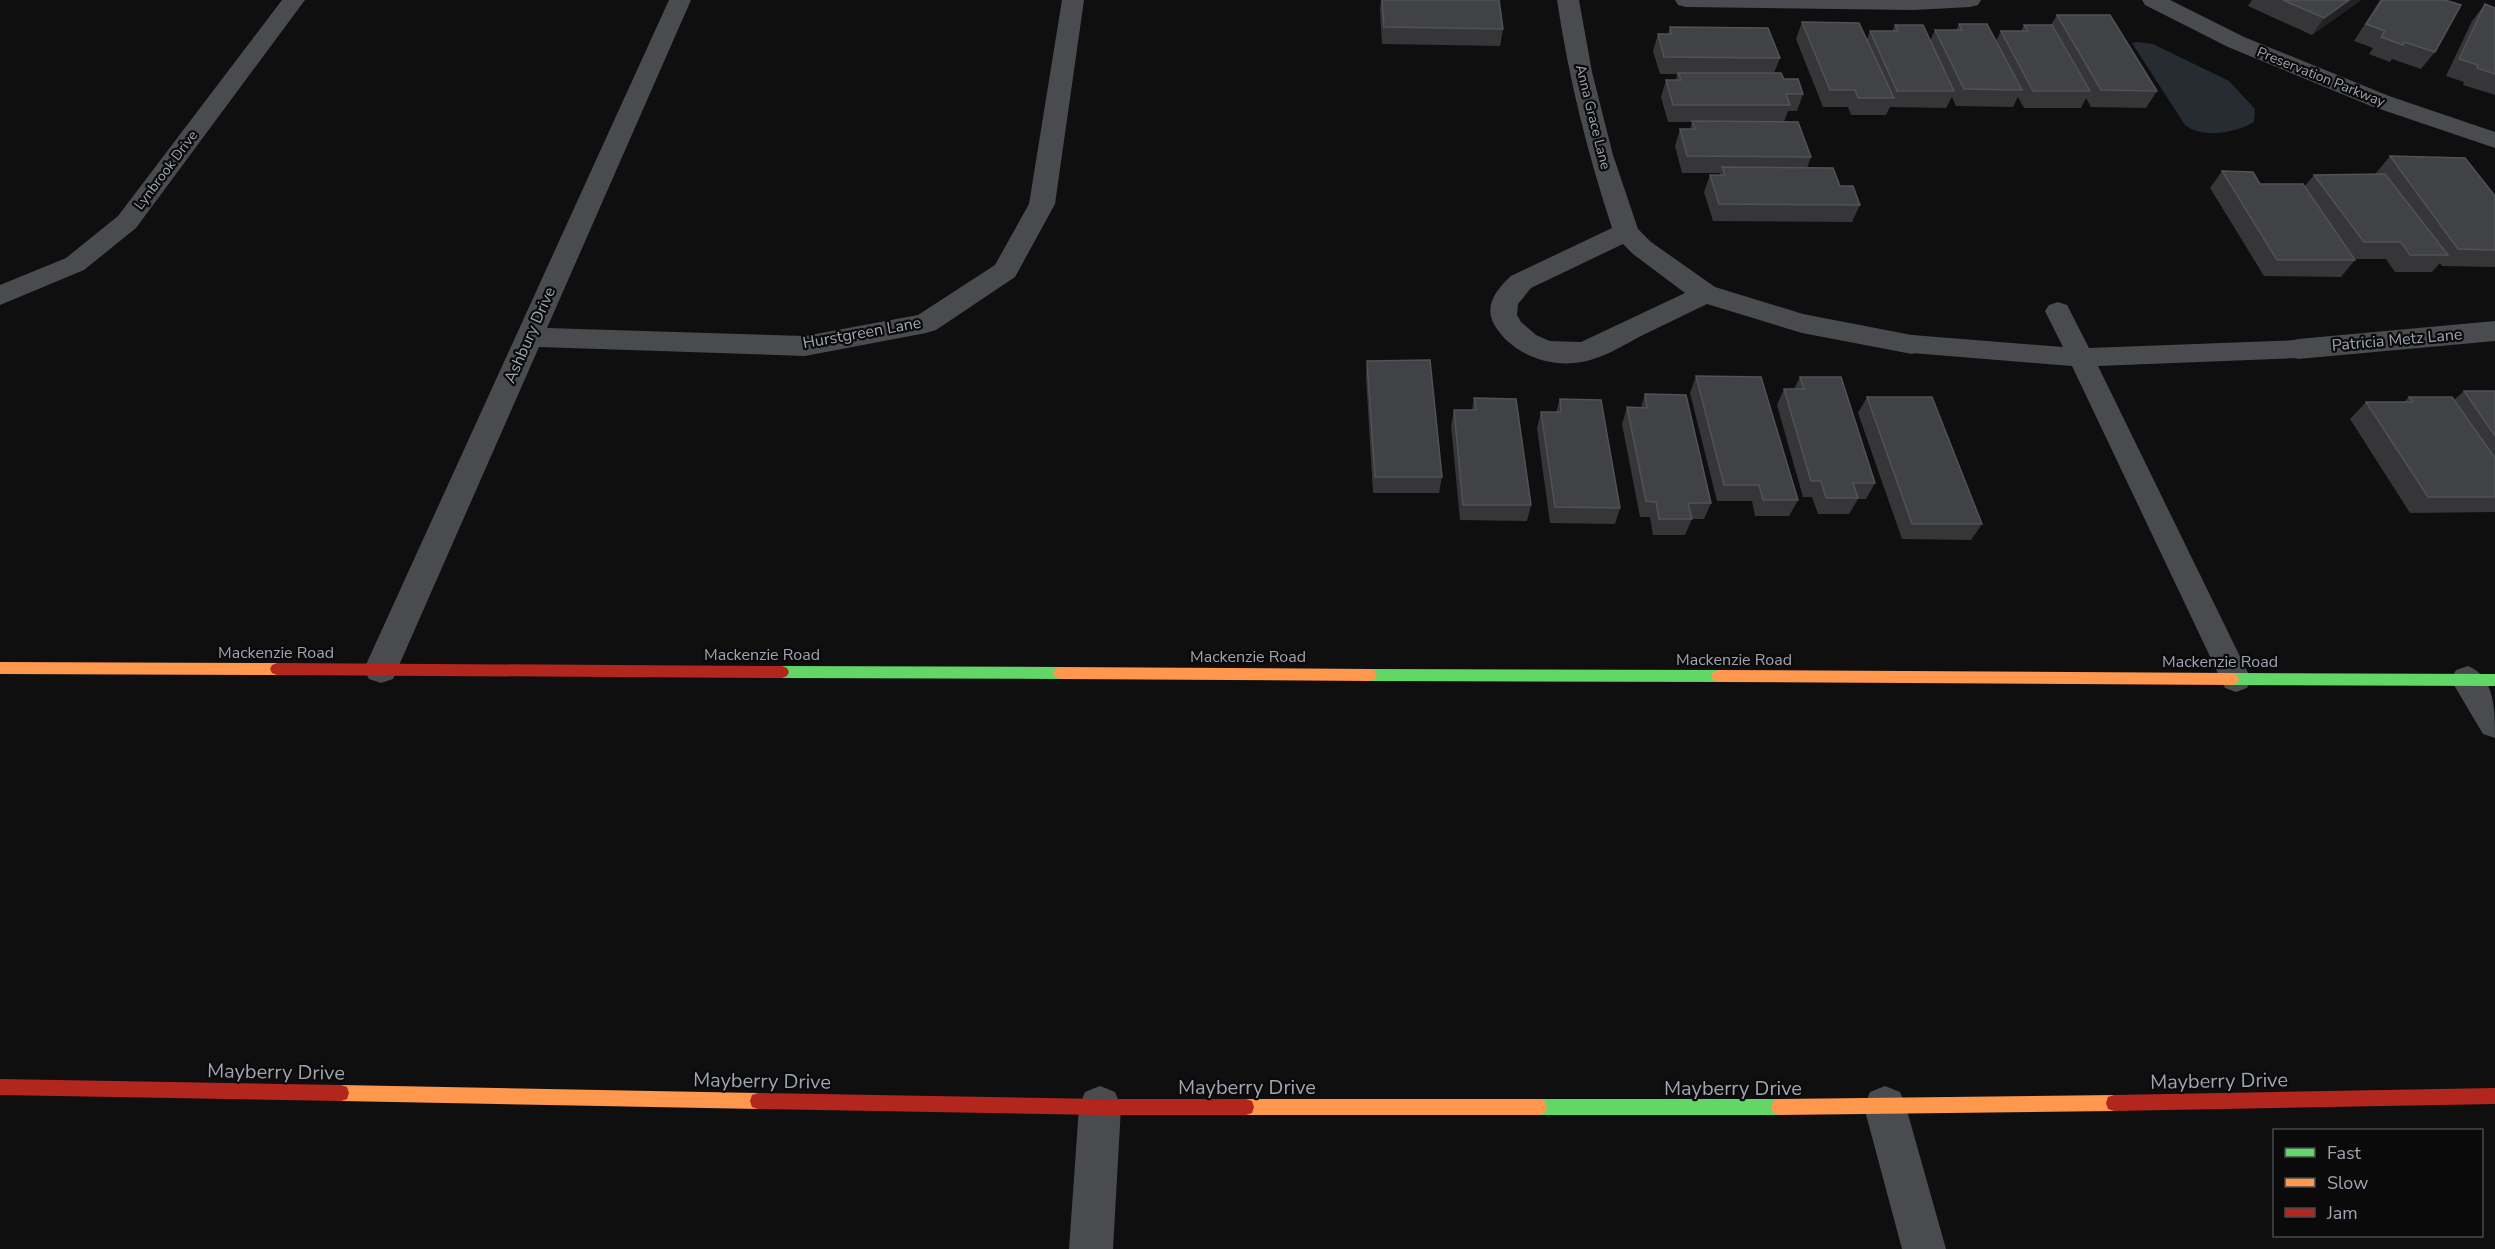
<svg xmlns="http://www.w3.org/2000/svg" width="2495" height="1249" viewBox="0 0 2495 1249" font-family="'Nunito Sans',sans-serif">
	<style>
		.water { fill: #262c32 }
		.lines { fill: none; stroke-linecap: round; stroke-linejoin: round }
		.lane { fill: #4a4b4f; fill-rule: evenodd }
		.street { fill: #4a4b4f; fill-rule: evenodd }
		.fast { fill: #63d668; fill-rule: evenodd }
		.slow { fill: #ff974d; fill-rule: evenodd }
		.jam { fill: #b3261e; fill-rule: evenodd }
		.wall { fill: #363639 }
		.shaded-wall { fill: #222223 }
		.building { fill: #414246; stroke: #505257; stroke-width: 1.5 }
		.labels { text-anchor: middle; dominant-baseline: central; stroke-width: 4.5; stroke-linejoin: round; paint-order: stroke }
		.far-street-label { font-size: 14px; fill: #a0a5b1; stroke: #0a0a0b }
		.street-label { font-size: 16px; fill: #a0a5b1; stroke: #0a0a0b }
		.near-street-label { font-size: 20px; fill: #a0a5b1; stroke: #0a0a0b }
	</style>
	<rect width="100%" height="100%" fill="#0f0f10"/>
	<!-- water -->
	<path class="water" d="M2138,42L2153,44L2229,81L2255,109L2254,122C2236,133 2203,139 2185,125L2132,43Z"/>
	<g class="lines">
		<!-- lane -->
		<path class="lane" d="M2058,302L2067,305L2089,348L2298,340L2307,343L2311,349L2307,355L2298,358L2098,366L2251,679L2247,688L2236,692L2225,688L2072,366L1912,353L1903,350L1899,344L1903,338L1912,335L2063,347L2045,311L2049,305Z"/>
		<!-- street -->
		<path class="street" d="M282,0H305L136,228L84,270L0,305V285L66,258L118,216Z
			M669,0H691L547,328L805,336L918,315L995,265L1029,204L1062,0H1084L1055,204L1015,277L936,330L926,333L805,356L539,347L393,679L381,683L369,679L364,669Z
			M1557,0H1579L1592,72L1613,155L1638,229L1651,242L1715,287L1803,314L1922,337L1926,344L1922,351L1912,354L1802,333L1707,304C1685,315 1663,325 1641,336C1620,347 1599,361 1574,363C1544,366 1511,352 1495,326C1483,306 1496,290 1511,276L1612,228C1587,151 1569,80 1557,0ZM1623,244L1633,254L1685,293L1581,342L1550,341L1536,335L1521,322L1517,315L1518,304L1531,288Z
			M1675,0H1981L1978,5L1970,7L1914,10L1686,7L1678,5Z
			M2142,0H2170L2244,37L2389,96L2495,132V148L2371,106L2228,47L2145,5Z
			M2495,321V341L2298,359L2288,356L2284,349L2288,342L2298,339Z
			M2468,666C2495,677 2495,710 2495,738L2483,734L2451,680L2456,670Z
			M1100,1086L1115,1092L1121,1107L1113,1249H1069L1079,1107L1085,1092Z
			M1885,1086L1900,1092L1906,1107L1946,1249H1902L1864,1107L1870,1092Z"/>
		<!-- fast -->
		<path class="fast" d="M782,666L1060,667L1065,669L1067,673L1065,677L1060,679L782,678L777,676L775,672L777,668Z
			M1370,669L1718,670L1723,672L1725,676L1723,680L1718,682L1370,681L1365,679L1363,675L1365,671Z
			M2232,673L2495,674V686L2232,685L2227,683L2225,679L2227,675Z
			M1539,1099H1779L1785,1101L1787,1107L1785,1113L1779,1115H1539L1533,1113L1531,1107L1533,1101Z"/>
		<!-- slow -->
		<path class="slow" d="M0,662L277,663L282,665L284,669L282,673L277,675L0,674Z
			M1060,667L1370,669L1375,671L1377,675L1375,679L1370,681L1060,679L1055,677L1053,673L1055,669Z
			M1718,670L2232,673L2237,675L2239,679L2237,683L2232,685L1718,682L1713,680L1711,676L1713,672Z
			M341,1085L758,1093L764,1095L766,1101L764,1107L758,1109L341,1101L335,1099L333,1093L335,1087Z
			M2114,1095L2120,1097L2122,1103L2120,1109L2114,1111L1779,1115L1773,1113L1771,1107L1773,1101L1779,1099Z
			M1246,1099H1539L1545,1101L1547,1107L1545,1113L1539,1115H1246L1240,1113L1238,1107L1240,1101Z"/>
		<!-- jam -->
		<path class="jam" d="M277,663L782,666L787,668L789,672L787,676L782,678L277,675L272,673L270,669L272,665Z
			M0,1079L341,1085L347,1087L349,1093L347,1099L341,1101L0,1095Z
			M2495,1088V1104L2114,1111L2108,1109L2106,1103L2108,1097L2114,1095Z
			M758,1093L1100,1099H1246L1252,1101L1254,1107L1252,1113L1246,1115H1100L758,1109L752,1107L750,1101L752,1095Z"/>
	</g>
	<!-- wall -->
	<path class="wall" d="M1381,0H1499L1503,29L1500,46L1382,44L1380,10Z
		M2252,0H2361L2312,35L2248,6Z
		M2380,0H2445L2435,52L2421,69L2392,59L2390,62L2369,54L2373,48L2354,41Z
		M2485,4L2495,8V95L2463,85L2464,82L2446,76L2472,21Z
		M2057,15L2157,91L2146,108L2091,107L2086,98L2081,108H2024L2018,97L2013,107L1956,106L1952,97L1946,108L1890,107L1886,115H1851L1848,107H1823L1796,39L1802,22L1867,39L1870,31H1892L1895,25L1930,41L1935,30H1956L1959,24L1996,41L2001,31H2021L2024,25H2051Z
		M1670,27L1780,58L1774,73L1803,94L1797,111H1788L1784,122L1811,157L1807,168L1840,186L1860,205L1852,222L1713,221L1704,192L1710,175H1720V173H1682L1675,146L1680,129H1690L1692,122H1668L1661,97L1666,80H1676L1677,74H1660L1653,51L1658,34H1668Z
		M2390,156L2495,196V267L2442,266L2440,263L2432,272H2395L2386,259H2354L2355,260L2341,277L2264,276L2210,188L2222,171L2260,184L2304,187L2314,175L2377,174L2376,173Z
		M1367,361L1442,477L1439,493H1373L1366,377Z
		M1696,376L1798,500L1789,516H1755L1752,501H1717L1690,393Z
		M1800,377L1875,483L1866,499H1858L1849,514H1818L1812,497H1803L1777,405L1784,389H1794Z
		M2464,391H2495V512L2410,513L2350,419L2366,402H2404L2409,397L2454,400Z
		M1645,394L1711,503L1704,519H1692L1685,535H1653L1650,517H1640L1622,424L1627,407H1641Z
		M1867,397L1982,524L1971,540L1902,539L1858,413Z
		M1474,398L1531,505L1527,521L1460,520L1451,426L1454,410H1472Z
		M1560,399L1620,508L1615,524L1550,523L1537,428L1541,412H1556Z"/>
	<!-- shaded-wall -->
	<path class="shaded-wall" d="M2349,0H2361L2312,35L2324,18Z"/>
	<!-- building -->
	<path class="building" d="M1382,0H1499L1503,29L1384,27Z
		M2283,0H2349L2324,18Z
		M2382,0H2445L2461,5L2435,52L2404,42L2403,45L2381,37L2385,31L2366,24Z
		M2485,4L2495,8V74L2477,68L2478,65L2459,59Z
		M2057,15H2110L2157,91L2101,90Z
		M1802,22L1859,23L1894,98H1858L1855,90H1830Z
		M1959,24H1987L2022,90L1964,89L1935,30H1962Z
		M1895,25H1923L1954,91H1897L1870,31H1898Z
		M2024,25H2052L2090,91H2033L2001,31H2028Z
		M1670,27L1768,28L1780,58L1664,57L1658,34H1671Z
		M1678,73H1781L1784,79H1798L1803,94H1786L1790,105H1673L1666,80H1681Z
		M1692,121L1798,122L1811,157L1687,156L1680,129H1695Z
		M2390,156L2465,158L2495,196V250L2458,249Z
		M1722,167L1833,168L1840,186H1853L1860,205L1719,204L1710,175H1725Z
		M2222,171L2253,172L2260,184H2303L2355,260H2277Z
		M2385,174L2448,255H2410L2401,242H2364L2314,175Z
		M1430,360L1442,477H1375L1367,361Z
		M1696,376L1761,377L1798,500H1763L1759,485H1724Z
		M1800,377H1841L1875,483H1853L1858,498H1826L1821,481H1811L1784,389H1804Z
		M2464,391H2495V436Z
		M1645,394L1686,395L1711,503H1688L1692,519H1659L1656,502L1646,501L1627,407L1647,408Z
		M1867,397H1932L1982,524H1912Z
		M2409,397H2452L2495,458V497H2428L2366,402H2413Z
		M1474,398L1516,399L1531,505H1463L1454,410H1476Z
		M1560,399L1601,400L1620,508L1555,507L1541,412H1561Z"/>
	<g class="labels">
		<!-- far-street labels -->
		<g class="far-street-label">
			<text transform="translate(2321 77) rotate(22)">Preservation Parkway</text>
			<text transform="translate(1593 117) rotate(76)">Anna Grace Lane</text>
			<text transform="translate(166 170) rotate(-53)">Lynbrook Drive</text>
		</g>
		<!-- street labels -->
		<g class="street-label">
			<text transform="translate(862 333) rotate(-10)">Hurstgreen Lane</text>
			<text transform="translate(530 335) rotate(-66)">Ashbury Drive</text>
			<text transform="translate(2397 340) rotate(-5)">Patricia Metz Lane</text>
			<text x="276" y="653">Mackenzie Road</text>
			<text x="762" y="655">Mackenzie Road</text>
			<text x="1248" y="657">Mackenzie Road</text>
			<text x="1734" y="660">Mackenzie Road</text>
			<text x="2220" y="662">Mackenzie Road</text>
		</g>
		<!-- near-street labels -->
		<g class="near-street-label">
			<text transform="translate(276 1072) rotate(1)">Mayberry Drive</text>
			<text transform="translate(762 1081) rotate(1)">Mayberry Drive</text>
			<text transform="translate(2219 1081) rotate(-1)">Mayberry Drive</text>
			<text x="1247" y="1087">Mayberry Drive</text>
			<text x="1733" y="1088">Mayberry Drive</text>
		</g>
	</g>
	<!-- legend -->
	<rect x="2273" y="1129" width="210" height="108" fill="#0a0a0b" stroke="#46484d" stroke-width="1.5"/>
	<rect x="2285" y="1148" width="30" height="9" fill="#63d668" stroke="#46484d" stroke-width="1.5"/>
	<text x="2327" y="1159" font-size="18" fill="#a0a5b1">Fast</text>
	<rect x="2285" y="1178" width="30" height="9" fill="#ff974d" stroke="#46484d" stroke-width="1.5"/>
	<text x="2327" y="1189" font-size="18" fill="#a0a5b1">Slow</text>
	<rect x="2285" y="1208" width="30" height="9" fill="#b3261e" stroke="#46484d" stroke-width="1.5"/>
	<text x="2327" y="1219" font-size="18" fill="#a0a5b1">Jam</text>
</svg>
